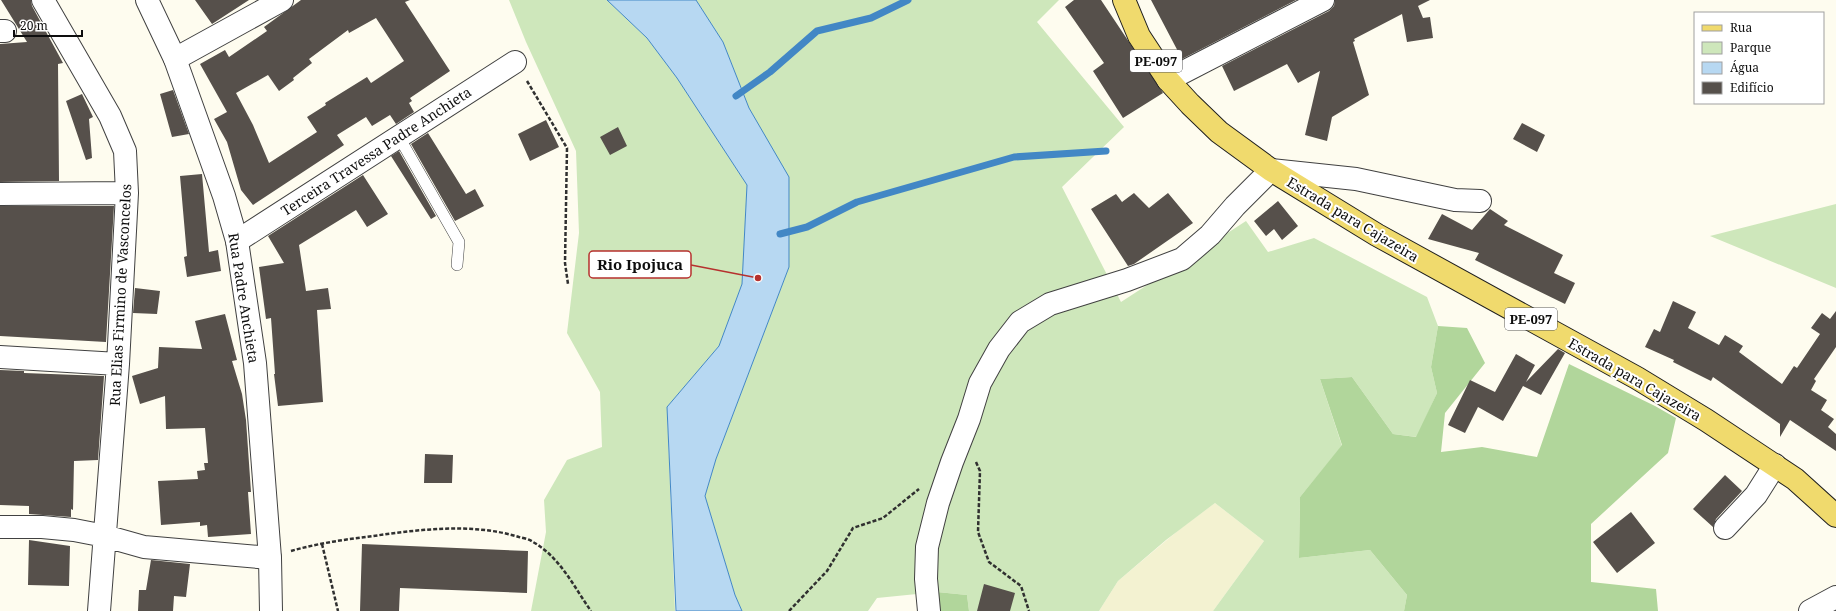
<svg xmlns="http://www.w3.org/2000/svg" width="1836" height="611" viewBox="0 0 1836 611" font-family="'Noto Serif',serif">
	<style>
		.farmland { fill: #f3f2d1 }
		.green { fill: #cee7bb }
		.forest { fill: #b1d69b }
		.water { fill: #b7d8f2; stroke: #4287c5 }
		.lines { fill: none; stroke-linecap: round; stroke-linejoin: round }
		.stream { stroke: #4287c5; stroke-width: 7 }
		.building { fill: #56504b; fill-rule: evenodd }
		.service-casing { stroke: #414141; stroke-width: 12 }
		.minor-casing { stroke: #414141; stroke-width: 24 }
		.tertiary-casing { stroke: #414141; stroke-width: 24 }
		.primary-casing { stroke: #1f1f1f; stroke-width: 24 }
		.path { stroke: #303030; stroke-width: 2.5; stroke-dasharray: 4 2; stroke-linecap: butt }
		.service { stroke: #fff; stroke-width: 11 }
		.minor { stroke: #fff; stroke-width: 22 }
		.tertiary { stroke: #fff; stroke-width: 22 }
		.primary { stroke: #f0da6d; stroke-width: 22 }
		.labels { text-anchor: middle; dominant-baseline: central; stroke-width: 4; stroke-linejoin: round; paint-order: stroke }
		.shield { fill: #fff; stroke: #565656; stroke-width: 1 }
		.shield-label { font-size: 13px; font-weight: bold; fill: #0e0e0e }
		.street-label { font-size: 14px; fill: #0e0e0e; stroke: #fff }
		.leader { fill: none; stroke: #b6312e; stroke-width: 1.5 }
		.callout-dot { fill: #b6312e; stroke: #fff; stroke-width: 1.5 }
		.callout { fill: #fff; stroke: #b6312e; stroke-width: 1.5 }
		.callout-label { font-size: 15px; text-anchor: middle; font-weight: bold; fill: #0e0e0e }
	</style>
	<rect width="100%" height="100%" fill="#fefcef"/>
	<!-- farmland -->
	<path class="farmland" d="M1215,503L1264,541L1213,611H1099L1118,581L1180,529Z"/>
	<!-- green -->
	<path class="green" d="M509,0H607L647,38L677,78L747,185L742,284L719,346L667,407L675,611H531L546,532L544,500L567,460L602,447L600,392L567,333L579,233L576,151L526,42Z
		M696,0H1059L1037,22L1124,127L1062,187L1121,302L1246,221L1268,252L1314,238L1427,297L1438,326L1431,367L1437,393L1417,437L1393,434L1352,377L1320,379L1342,446L1300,497L1299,558L1370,550L1407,595L1404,611H1213L1264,541L1215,503L1166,540L1118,581L1099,611H969L967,595L937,592L877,598L868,611H742L735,595L705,496L716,459L789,267L749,108L723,42Z
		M1836,204V288L1710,236Z"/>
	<!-- forest -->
	<path class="forest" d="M1438,326L1467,328L1485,363L1445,413L1441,452L1482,447L1537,457L1569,364L1655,406L1676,418L1668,453L1591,524V582L1656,589L1658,611H1404L1407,595L1370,550L1299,558L1300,497L1342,445L1320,379L1352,377L1393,434L1416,437L1437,393L1431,367Z
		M937,592L967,595L969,611H939Z"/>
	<!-- water -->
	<path class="water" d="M607,0H696L723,42L749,108L789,177V267L716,459L705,496L735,595L742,611H676L667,407L719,346L742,284L747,185L677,78L647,38Z"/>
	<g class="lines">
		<!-- stream -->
		<path class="stream" d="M736,96L770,72L817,31L871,18L908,0
			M780,234L807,227L857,202L1014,157L1106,151"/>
	</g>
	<!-- building -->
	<path class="building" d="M1,0H31L32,6L63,63L58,64L59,181L0,182V44L27,42Z
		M195,0H249L212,24Z
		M301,0H410L405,2L450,71L410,98L412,101L409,103L414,112L396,124L390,115L372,126L366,117L337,135L344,145L253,205L241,190L227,142L214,119L227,112L200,64L225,50L229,57L267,31L264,27ZM376,18L404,61L371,83L367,77L325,103L326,105L307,117L317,132L269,163L253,125L236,93L268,75L279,91L294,80L293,78L312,63L309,59L348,30L349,33Z
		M1074,0H1101L1163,93L1123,118L1093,71L1104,63L1065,7Z
		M1151,0H1296L1182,59Z
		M1335,0H1430L1418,6L1423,18L1430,17L1433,38L1407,42L1402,14L1354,39L1355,41L1353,42L1369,95L1332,117L1327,141L1305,135L1320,71L1298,83L1287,64L1234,91L1222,66L1329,11L1334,6Z
		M173,90L189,134L172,137L160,94Z
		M82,94L93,117L89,119L92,158L86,160L66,101Z
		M546,120L559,147L530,161L518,134Z
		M1522,123L1545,135L1537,152L1513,139Z
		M618,127L627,146L610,155L600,137Z
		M428,133L466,194L475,189L484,206L455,221L411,144Z
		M399,151L436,216L431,219L391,156Z
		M202,174L209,252L218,250L221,271L187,277L184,257L187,256L180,176Z
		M363,175L388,214L367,227L356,210L299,245L306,291L328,288L331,309L317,310L323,402L278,406L274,374H275L271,318L266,319L259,267L284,263L268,236Z
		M1134,193L1149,208L1168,193L1193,223L1134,264L1128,266L1091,209L1116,194L1122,202Z
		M1278,201L1298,226L1282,240L1274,229L1266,236L1254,221Z
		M0,206H114L106,342L0,336Z
		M1490,209L1508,221L1504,225L1563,255L1554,273L1575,283L1565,304L1475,260L1479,253L1428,239L1442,214L1472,230Z
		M135,288L160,291L157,314L133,313Z
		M1673,301L1696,312L1688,328L1719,345L1725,335L1743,346L1739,352L1782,384L1794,366L1797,368L1820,334L1811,328L1822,313L1830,319L1836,311V347L1814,379L1816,381L1811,390L1827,400L1821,410L1834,419L1828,427L1836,434V451L1790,420L1780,437V424L1713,377L1711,381L1673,362L1674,360L1645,347L1654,329L1660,332Z
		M225,314L237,360L232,361L242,394L246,420L251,492H248L251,534L208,537L207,525L200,526V522L161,525L158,481L198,479L197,471L205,470L204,463H208L205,428L166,429L165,396L140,404L132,376L158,368L159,347L202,349L195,321Z
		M1558,349L1565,353L1541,395L1523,386L1503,421L1478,407L1465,433L1448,425L1470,380L1495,392L1516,354L1535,365L1526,382Z
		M0,370L24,371V373L104,376L98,460L74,461L73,510L71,509V517L29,514V506L0,505Z
		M425,454L453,455L452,483H424Z
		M1725,475L1742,491L1716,519L1713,527L1693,509Z
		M1631,512L1655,543L1617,573L1593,542Z
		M29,540L70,546L69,586L28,585Z
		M362,544L528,551L527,593L400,588L399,611H360Z
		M151,560L190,564L186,597L174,596L173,611H138L139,590H146Z
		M984,584L1015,593L1010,611H977Z"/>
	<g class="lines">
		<!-- service casing -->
		<g class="service-casing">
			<path id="service" d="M399,137L459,242L457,265"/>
		</g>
		<!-- minor casing -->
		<g class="minor-casing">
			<path id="minor" d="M43,0L110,116L125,151L127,193L118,364L99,611
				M0,31H5
				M175,59L282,0
				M1168,80L1323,0
				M0,194L127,193
				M237,241L515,62
				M0,357L118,364
				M0,527H42L74,530L105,536L144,547L270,558
				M1725,528L1756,495L1775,465
				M929,611L926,579L927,547L938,503L952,462L969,419L980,383L999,349L1020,322L1050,304L1127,280L1182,259L1210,235L1235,206L1271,170L1356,179L1455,200L1480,201
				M1810,611L1836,597"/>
		</g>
		<!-- tertiary casing -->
		<g class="tertiary-casing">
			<path id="tertiary" d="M147,0L175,59L224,196L237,241L255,363L270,558L271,611"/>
		</g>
		<!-- primary casing -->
		<g class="primary-casing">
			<path id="primary" d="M1124,0L1139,36L1168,80L1190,104L1219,132L1271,170L1377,235L1637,378L1706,420L1795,479L1836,516"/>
		</g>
		<!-- path -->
		<path class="path" d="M527,81L567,148L565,263L568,284
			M976,462L980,471L978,532L989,562L1021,586L1029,611
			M322,544L338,611
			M291,551C315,544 341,540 366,537C416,530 470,522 519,537C523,538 529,539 533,542C560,557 574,587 591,611
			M789,611L827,571L853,528L883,518L919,489"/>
		<!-- service -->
		<use href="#service" class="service"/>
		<!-- minor -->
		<use href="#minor" class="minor"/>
		<!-- tertiary -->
		<use href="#tertiary" class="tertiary"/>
		<!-- primary -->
		<use href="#primary" class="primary"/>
	</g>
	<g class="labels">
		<!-- shield labels -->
		<g class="shield">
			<rect x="1130" y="50" width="52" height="22" rx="3"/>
			<rect x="1505" y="308" width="52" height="22" rx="3"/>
		</g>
		<g class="shield-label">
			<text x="1156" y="61">PE-097</text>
			<text x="1531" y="319">PE-097</text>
		</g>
		<!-- street labels -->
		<g class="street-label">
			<text transform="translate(376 151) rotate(-33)">Terceira Travessa Padre Anchieta</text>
			<text transform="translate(1353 219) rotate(31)">Estrada para Cajazeira</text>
			<text transform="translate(120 295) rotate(-87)">Rua Elias Firmino de Vasconcelos</text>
			<text transform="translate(244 298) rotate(81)">Rua Padre Anchieta</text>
			<text transform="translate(1635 379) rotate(30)">Estrada para Cajazeira</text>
		</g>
	</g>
	<!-- callouts -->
	<path class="leader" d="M758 278L691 265"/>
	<circle class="callout-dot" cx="758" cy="278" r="4"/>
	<rect class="callout" x="589" y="251" width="102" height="27" rx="4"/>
	<g class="callout-label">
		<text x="640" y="270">Rio Ipojuca</text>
	</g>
	<!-- legend -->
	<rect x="1694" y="12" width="130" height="92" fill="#ffffff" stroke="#9f9f9f"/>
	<rect x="1702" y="25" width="20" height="6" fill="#f0da6d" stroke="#9f9f9f"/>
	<text x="1730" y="32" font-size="12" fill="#0e0e0e">Rua</text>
	<rect x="1702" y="42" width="20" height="12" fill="#cee7bb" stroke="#9f9f9f"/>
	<text x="1730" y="52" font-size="12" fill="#0e0e0e">Parque</text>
	<rect x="1702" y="62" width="20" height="12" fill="#b7d8f2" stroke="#9f9f9f"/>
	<text x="1730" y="72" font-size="12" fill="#0e0e0e">Água</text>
	<rect x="1702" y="82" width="20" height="12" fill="#56504b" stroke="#9f9f9f"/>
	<text x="1730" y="92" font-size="12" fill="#0e0e0e">Edifício</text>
	<!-- scale -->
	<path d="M14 30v6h68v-6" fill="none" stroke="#0e0e0e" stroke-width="2"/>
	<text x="20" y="30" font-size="12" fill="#0e0e0e" stroke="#ffffff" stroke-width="3" paint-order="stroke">20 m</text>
</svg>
